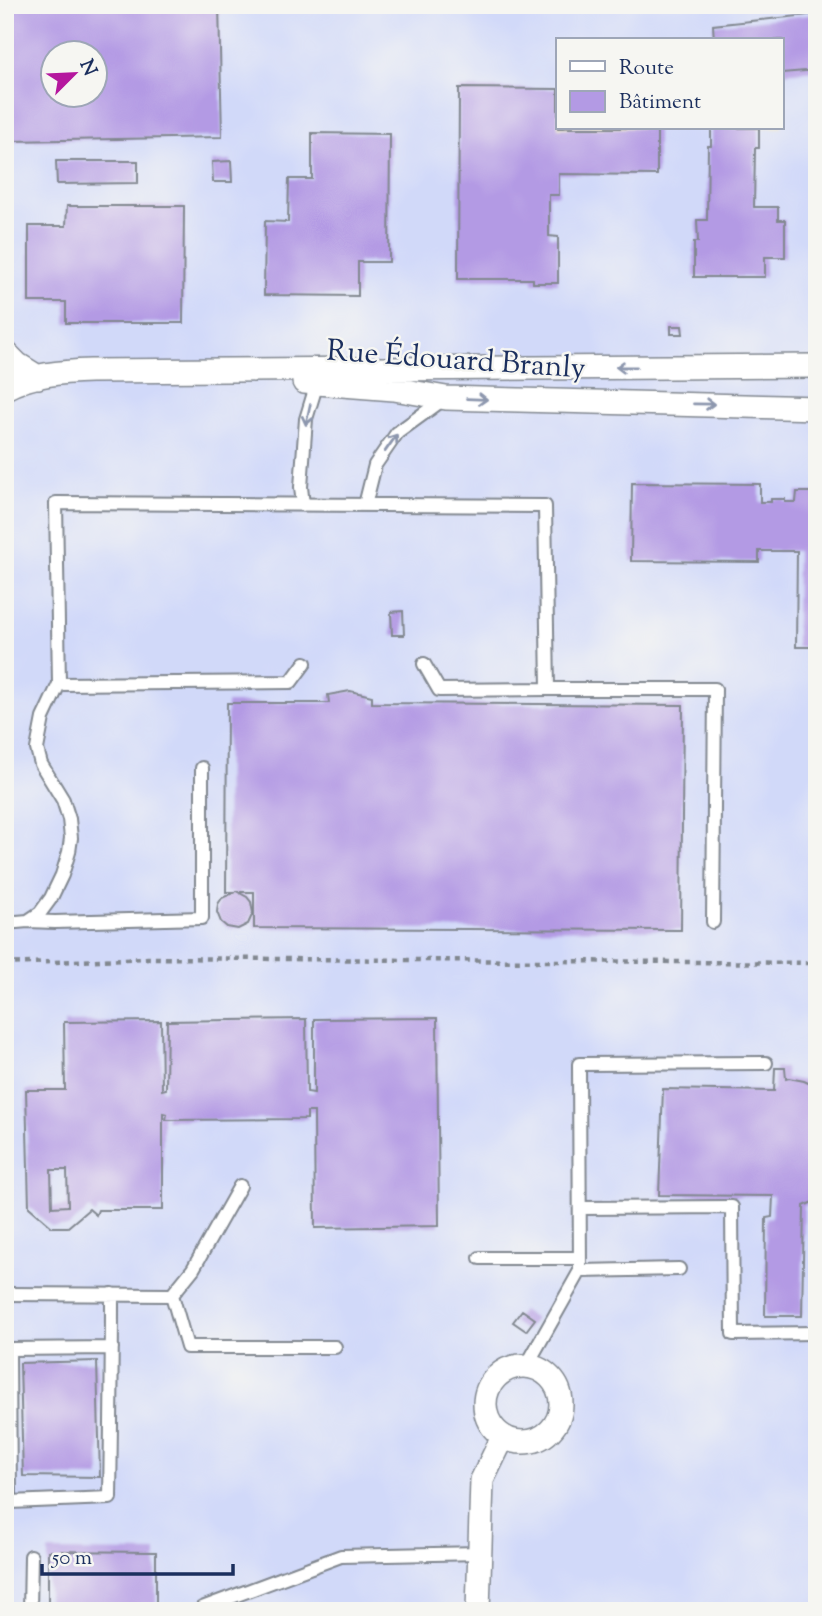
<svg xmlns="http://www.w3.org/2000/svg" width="822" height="1616" viewBox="0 0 822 1616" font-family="'Sorts Mill Goudy',serif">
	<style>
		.built { fill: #d1d9f9; fill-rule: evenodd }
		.building { fill: #b39ae4; fill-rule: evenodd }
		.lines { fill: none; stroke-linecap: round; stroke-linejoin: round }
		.lane-casing { stroke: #828890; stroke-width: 16 }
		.street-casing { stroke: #828890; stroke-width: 26 }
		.path { stroke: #828890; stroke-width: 4.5; stroke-dasharray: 5 5; stroke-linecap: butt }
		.lane { stroke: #fff; stroke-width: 12 }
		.street { stroke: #fff; stroke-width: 23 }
		.oneway { stroke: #8d97ae }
		.labels { text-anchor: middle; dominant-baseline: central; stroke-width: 5; stroke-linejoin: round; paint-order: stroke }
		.street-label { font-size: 30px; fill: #1b2f5e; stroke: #f6f6f2 }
	</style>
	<rect width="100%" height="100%" fill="#f6f6f2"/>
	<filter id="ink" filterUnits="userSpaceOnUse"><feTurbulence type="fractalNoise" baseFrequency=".0143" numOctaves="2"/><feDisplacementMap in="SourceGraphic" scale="14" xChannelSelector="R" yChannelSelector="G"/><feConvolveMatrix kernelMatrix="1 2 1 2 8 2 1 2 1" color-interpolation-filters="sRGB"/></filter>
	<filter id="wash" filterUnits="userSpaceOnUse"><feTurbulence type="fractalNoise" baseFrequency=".00686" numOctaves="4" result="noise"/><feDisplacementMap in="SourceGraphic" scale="28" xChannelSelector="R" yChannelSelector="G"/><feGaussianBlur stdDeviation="1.57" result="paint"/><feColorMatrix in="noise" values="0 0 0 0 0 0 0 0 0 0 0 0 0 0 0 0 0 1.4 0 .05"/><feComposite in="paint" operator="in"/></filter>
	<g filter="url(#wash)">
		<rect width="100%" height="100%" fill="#eae2c2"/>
		<!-- built -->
		<path class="built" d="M5,5H817V1611H5ZM558,40H782V128H558ZM52,52H94V94H52Z"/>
		<g id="blocks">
			<!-- building -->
			<path class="building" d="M8,5H219L222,137L11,141ZM52,52H94V94H52Z
				M817,14V70L782,73V40H714L713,25Z
				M459,88L558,89V128H657V175L559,174V195H549V236L558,237V283H533V279H458Z
				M711,128H759V148H755L754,207H778V220H785V257H765V277H694V242H698L697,220H707L708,146H711Z
				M312,133L390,134L389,262H358V296L264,295L265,221L288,222L289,179H312Z
				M56,161H138V183L57,184Z
				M231,161L232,182H213L212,162Z
				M67,206H184L183,323H66V302H29V226H66Z
				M671,326H682L683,334H671Z
				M632,483L760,484V502H771V499H785V502H796L797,492H817V647H796L797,551H759V562L631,561Z
				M403,611L404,635H392L391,612Z
				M350,691L372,696V703L683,705L681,930L254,928V892H238L247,897L251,902L253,913L248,924L238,929L227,927L221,922L217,912L218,904L222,898L235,892H226L227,703H329L328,695Z
				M437,1018L439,1226L315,1228L314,1112H307V1119L166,1120L167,1114L163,1113V1210H98L96,1215L89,1209L68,1227H52L29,1207L26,1090H65L64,1022L161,1021L162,1090L166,1089L167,1021L306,1019L307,1092L314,1093V1019ZM51,1170H67L68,1206L52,1207Z
				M775,1068H785L786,1079L789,1078L804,1081L817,1087V1200L804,1206L802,1316H765L766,1218L772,1217L773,1196L659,1195L663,1089L774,1091Z
				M522,1310L535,1319L526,1331L513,1322Z
				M97,1361L100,1477L23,1476L20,1363Z
				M48,1551L156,1552V1611H48Z"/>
		</g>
	</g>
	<g filter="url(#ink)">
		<use href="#blocks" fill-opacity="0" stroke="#828890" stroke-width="2"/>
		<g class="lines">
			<!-- lane casing -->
			<g class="lane-casing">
				<path id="lane" d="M303,505L301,487L306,419L317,383L320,382
					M365,505L375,465L397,433L445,398
					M59,684L291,682L305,663
					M548,689H715L713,922
					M28,921L55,922L202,918V768
					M5,923L28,921L40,913L51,898L62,875L69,852L71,838L69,819L63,800L41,764L37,749L43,718L59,684L56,503L545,506L548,689L439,690L424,664
					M580,1208L732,1207L733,1334L817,1333
					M480,1258H580
					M580,1271L579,1064L766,1063
					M5,1294L172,1295L193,1269L240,1186
					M172,1295L187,1347H335
					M112,1348L9,1349L10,1502L110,1498C111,1430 112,1362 112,1294
					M527,1365L580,1271L679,1269
					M30,1611L31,1556
					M201,1611L202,1608L341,1556L480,1553"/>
			</g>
			<!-- street casing -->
			<g class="street-casing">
				<path id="street" d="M5,352L17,364L38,377
					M304,382L394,389L446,398L817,408
					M5,388C31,374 63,372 91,371L817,366
					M485 1404a38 38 0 1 1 76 0a38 38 0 1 1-76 0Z
					M478,1611L482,1480L503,1437"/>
			</g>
			<!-- path -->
			<path class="path" d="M5,964L148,958L817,963"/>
			<!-- lane -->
			<use href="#lane" class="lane"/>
			<!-- street -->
			<use href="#street" class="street"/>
		</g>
		<!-- one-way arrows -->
		<defs><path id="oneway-shaft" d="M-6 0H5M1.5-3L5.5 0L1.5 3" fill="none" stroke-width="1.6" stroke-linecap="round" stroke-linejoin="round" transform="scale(1.75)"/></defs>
		<g class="oneway">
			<use href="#oneway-shaft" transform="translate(626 367) rotate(180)"/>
			<use href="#oneway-shaft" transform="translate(477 399) rotate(2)"/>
			<use href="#oneway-shaft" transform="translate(704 404) rotate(1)"/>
			<use href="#oneway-shaft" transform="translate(308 415) rotate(102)"/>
			<use href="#oneway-shaft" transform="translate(391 443) rotate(-55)"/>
		</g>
	</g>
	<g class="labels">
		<!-- street labels -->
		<g class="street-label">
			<text transform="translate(456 361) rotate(4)">Rue Édouard Branly</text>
		</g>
	</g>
	<!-- margin -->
	<rect width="822" height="1616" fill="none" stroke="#f6f6f2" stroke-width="28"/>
	<!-- legend -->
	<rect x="556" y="38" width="228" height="91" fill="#f6f6f2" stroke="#9ea6b7" stroke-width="2"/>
	<rect x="570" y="61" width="35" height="10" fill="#ffffff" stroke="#9ea6b7" stroke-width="2"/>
	<text x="619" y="74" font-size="21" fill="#1b2f5e">Route</text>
	<rect x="570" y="91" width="35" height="21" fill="#b39ae4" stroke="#9ea6b7" stroke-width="2"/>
	<text x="619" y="108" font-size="21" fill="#1b2f5e">Bâtiment</text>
	<!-- north arrow -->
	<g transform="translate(74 74) rotate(66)"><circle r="33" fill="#f6f6f2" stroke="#9ea6b7" stroke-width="2"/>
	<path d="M0-5L12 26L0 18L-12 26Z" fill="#b5179e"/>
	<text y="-10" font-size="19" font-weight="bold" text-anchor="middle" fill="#1b2f5e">N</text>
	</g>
	<!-- scale -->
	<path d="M42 1564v10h191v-10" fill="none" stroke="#1b2f5e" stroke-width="3.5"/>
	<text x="52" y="1564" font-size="21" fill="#1b2f5e" stroke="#f6f6f2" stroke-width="5" paint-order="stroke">50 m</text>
</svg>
